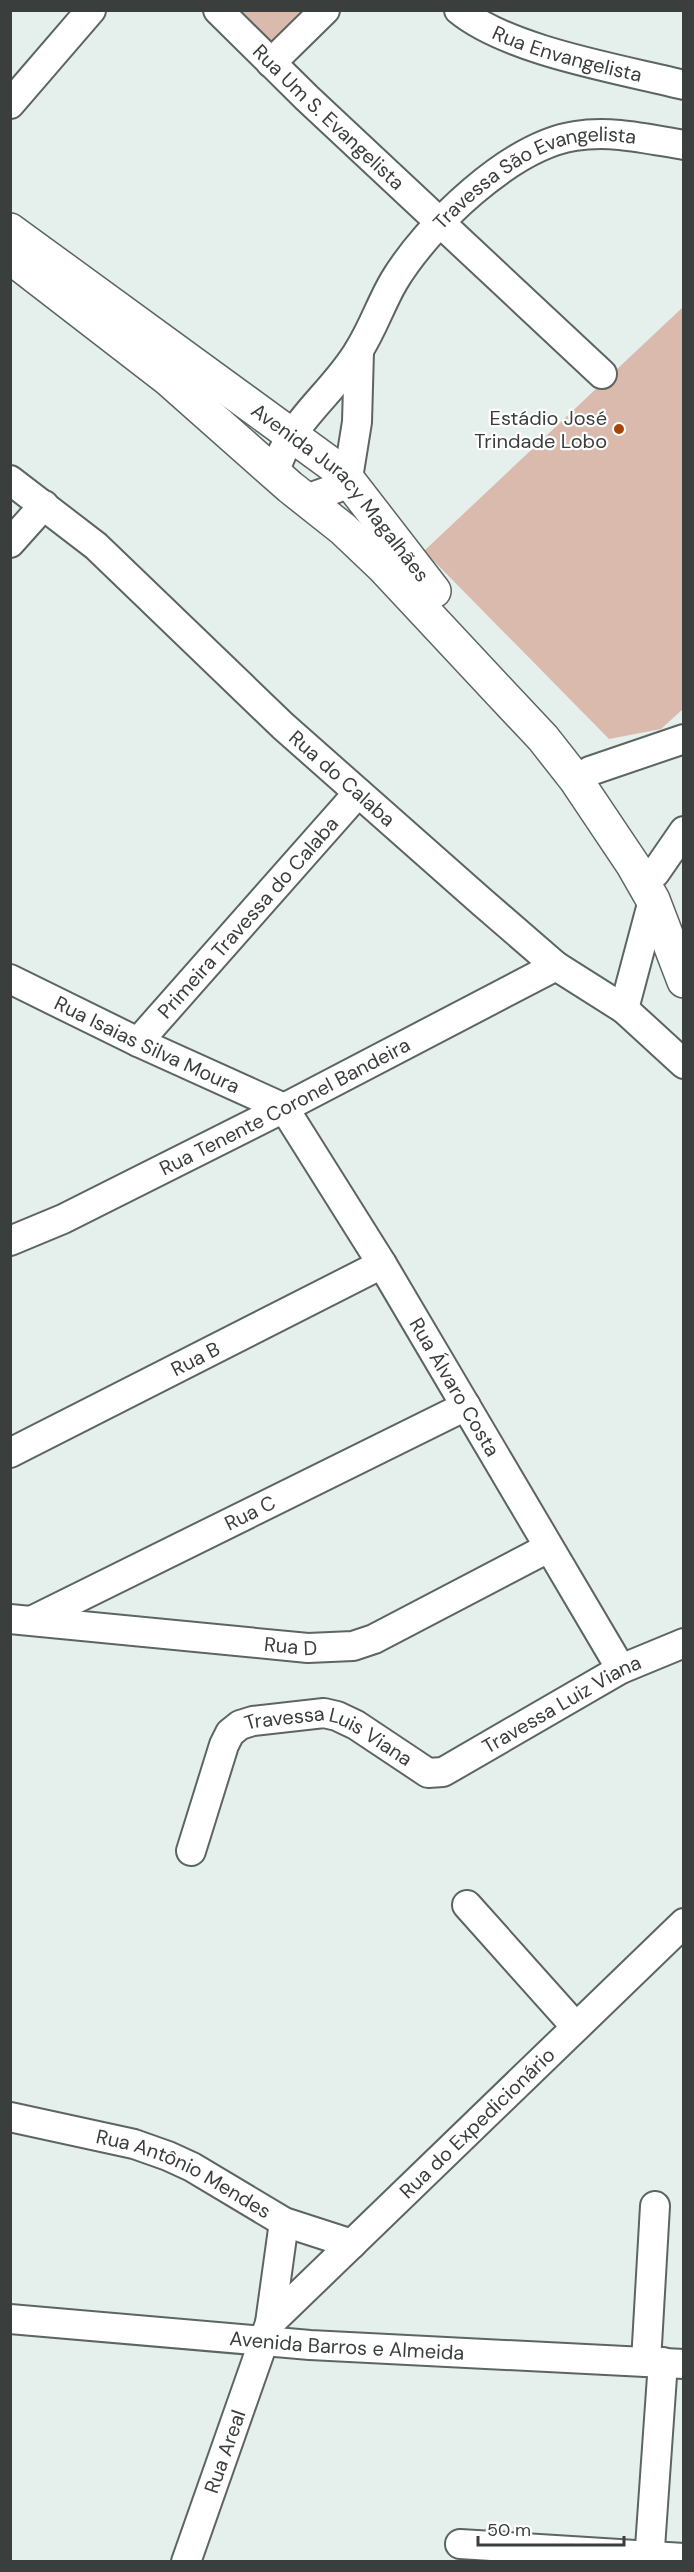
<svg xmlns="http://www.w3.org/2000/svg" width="694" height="2572" viewBox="0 0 694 2572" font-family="'DM Sans',sans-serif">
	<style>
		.green { fill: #dabaac }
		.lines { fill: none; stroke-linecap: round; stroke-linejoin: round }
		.minor-casing { stroke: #5c6561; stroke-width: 32 }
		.major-casing { stroke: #5c6561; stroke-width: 36 }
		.minor { stroke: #fff; stroke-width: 28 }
		.major { stroke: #fff; stroke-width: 33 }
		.poi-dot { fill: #a74407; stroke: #fff; stroke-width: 2 }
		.labels { text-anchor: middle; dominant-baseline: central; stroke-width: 4.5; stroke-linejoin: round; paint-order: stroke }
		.street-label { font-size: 20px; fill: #3a3e3c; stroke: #fff }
		.poi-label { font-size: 20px; fill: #3a3e3c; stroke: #fff; text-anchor: end }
	</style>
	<rect width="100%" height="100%" fill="#e5efeb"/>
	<!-- green -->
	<path class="green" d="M233,11H307L271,49Z
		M683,307V709L661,729L609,739L424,551Z"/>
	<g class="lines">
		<!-- minor casing -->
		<g class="minor-casing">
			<g id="minor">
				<path id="s1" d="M218,10L307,98L602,374"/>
				<path id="s2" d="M459,10C509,51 620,69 684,85"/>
				<path d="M271,63L325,10"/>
				<path d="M10,104L91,10"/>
				<path id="s3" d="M275,473C287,423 334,393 359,350C373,328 381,303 394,281C427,226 510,146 575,136C612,130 647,139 684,145"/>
				<path id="s4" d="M10,480L96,546L283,726L482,902L556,966L624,1009L684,1064"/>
				<path d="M306,499L337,488L348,478L357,422L359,351"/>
				<path d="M10,543L44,505"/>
				<path d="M590,771L684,739"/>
				<path d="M655,873L684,831"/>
				<path id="s5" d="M10,979L138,1042L284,1108L382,1264L621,1669"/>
				<path d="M624,1009L653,900"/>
				<path id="s6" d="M138,1042L358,793"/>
				<path id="s7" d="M10,1241L63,1219L284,1108L556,966"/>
				<path id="s8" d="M10,1453L382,1264"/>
				<path id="s9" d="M10,1619L308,1648L353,1646L374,1639L548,1548"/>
				<path id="s10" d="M33,1620L466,1406"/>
				<path id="s11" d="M191,1851L224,1745L230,1733L240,1725L253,1721L324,1713L337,1716L356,1725L428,1773L443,1772L621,1669L684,1643"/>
				<path d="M467,1905L576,2027"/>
				<path id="s12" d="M10,2117L134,2144L168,2156L192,2167L284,2222L352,2244"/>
				<path id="s13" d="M10,2319L310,2345L684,2364"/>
				<path id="s14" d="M270,2323L684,1923"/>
				<path d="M646,2362L655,2206"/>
				<path d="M460,2544L684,2558"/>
				<path id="s15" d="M186,2562L270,2323L284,2222"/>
				<path d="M649,2562L663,2362"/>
			</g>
		</g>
		<!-- major casing -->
		<g class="major-casing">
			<g id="major">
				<path id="s16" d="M10,230L342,472L434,591"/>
				<path d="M10,257L168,379L290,487L343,529L383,567L496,688L543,738L576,780L633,865L653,900L684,981"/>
			</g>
		</g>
		<!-- minor -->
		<use href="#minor" class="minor"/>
		<!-- major -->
		<use href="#major" class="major"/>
	</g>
	<!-- markers -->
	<circle class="poi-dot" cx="619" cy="429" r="6"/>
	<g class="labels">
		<!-- street labels -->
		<g class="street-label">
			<text stroke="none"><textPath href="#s2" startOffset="118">Rua Envangelista</textPath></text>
			<text stroke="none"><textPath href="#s1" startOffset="154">Rua Um S. Evangelista</textPath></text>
			<text stroke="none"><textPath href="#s3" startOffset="412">Travessa São Evangelista</textPath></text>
			<text stroke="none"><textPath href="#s16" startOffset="424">Avenida Juracy Magalhães</textPath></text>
			<text stroke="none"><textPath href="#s4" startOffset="447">Rua do Calaba</textPath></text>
			<text stroke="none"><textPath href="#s6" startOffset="166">Primeira Travessa do Calaba</textPath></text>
			<text stroke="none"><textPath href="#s5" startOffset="152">Rua Isaias Silva Moura</textPath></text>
			<text stroke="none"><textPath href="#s7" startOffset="306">Rua Tenente Coronel Bandeira</textPath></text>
			<text stroke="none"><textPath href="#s8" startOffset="208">Rua B</textPath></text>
			<text stroke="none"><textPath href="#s5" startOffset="630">Rua Álvaro Costa</textPath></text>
			<text stroke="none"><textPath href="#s10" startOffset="242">Rua C</textPath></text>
			<text stroke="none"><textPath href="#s9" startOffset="282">Rua D</textPath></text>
			<text stroke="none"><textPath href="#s11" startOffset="495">Travessa Luiz Viana</textPath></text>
			<text stroke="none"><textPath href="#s11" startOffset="232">Travessa Luis Viana</textPath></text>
			<text stroke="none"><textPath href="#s14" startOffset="288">Rua do Expedicionário</textPath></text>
			<text stroke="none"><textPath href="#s12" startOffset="184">Rua Antônio Mendes</textPath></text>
			<text stroke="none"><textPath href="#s13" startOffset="338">Avenida Barros e Almeida</textPath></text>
			<text stroke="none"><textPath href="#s15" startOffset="117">Rua Areal</textPath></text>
		</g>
		<!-- poi labels -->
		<g class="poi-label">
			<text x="607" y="418">Estádio José<tspan x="607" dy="23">Trindade Lobo</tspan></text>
		</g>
	</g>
	<!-- border -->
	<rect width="694" height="2572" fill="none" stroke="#3a3e3c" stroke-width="24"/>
	<!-- scale -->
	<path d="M478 2536v9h146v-9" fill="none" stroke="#3a3e3c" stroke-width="3"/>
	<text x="487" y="2536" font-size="18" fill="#3a3e3c" stroke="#ffffff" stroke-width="4.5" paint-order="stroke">50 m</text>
</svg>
